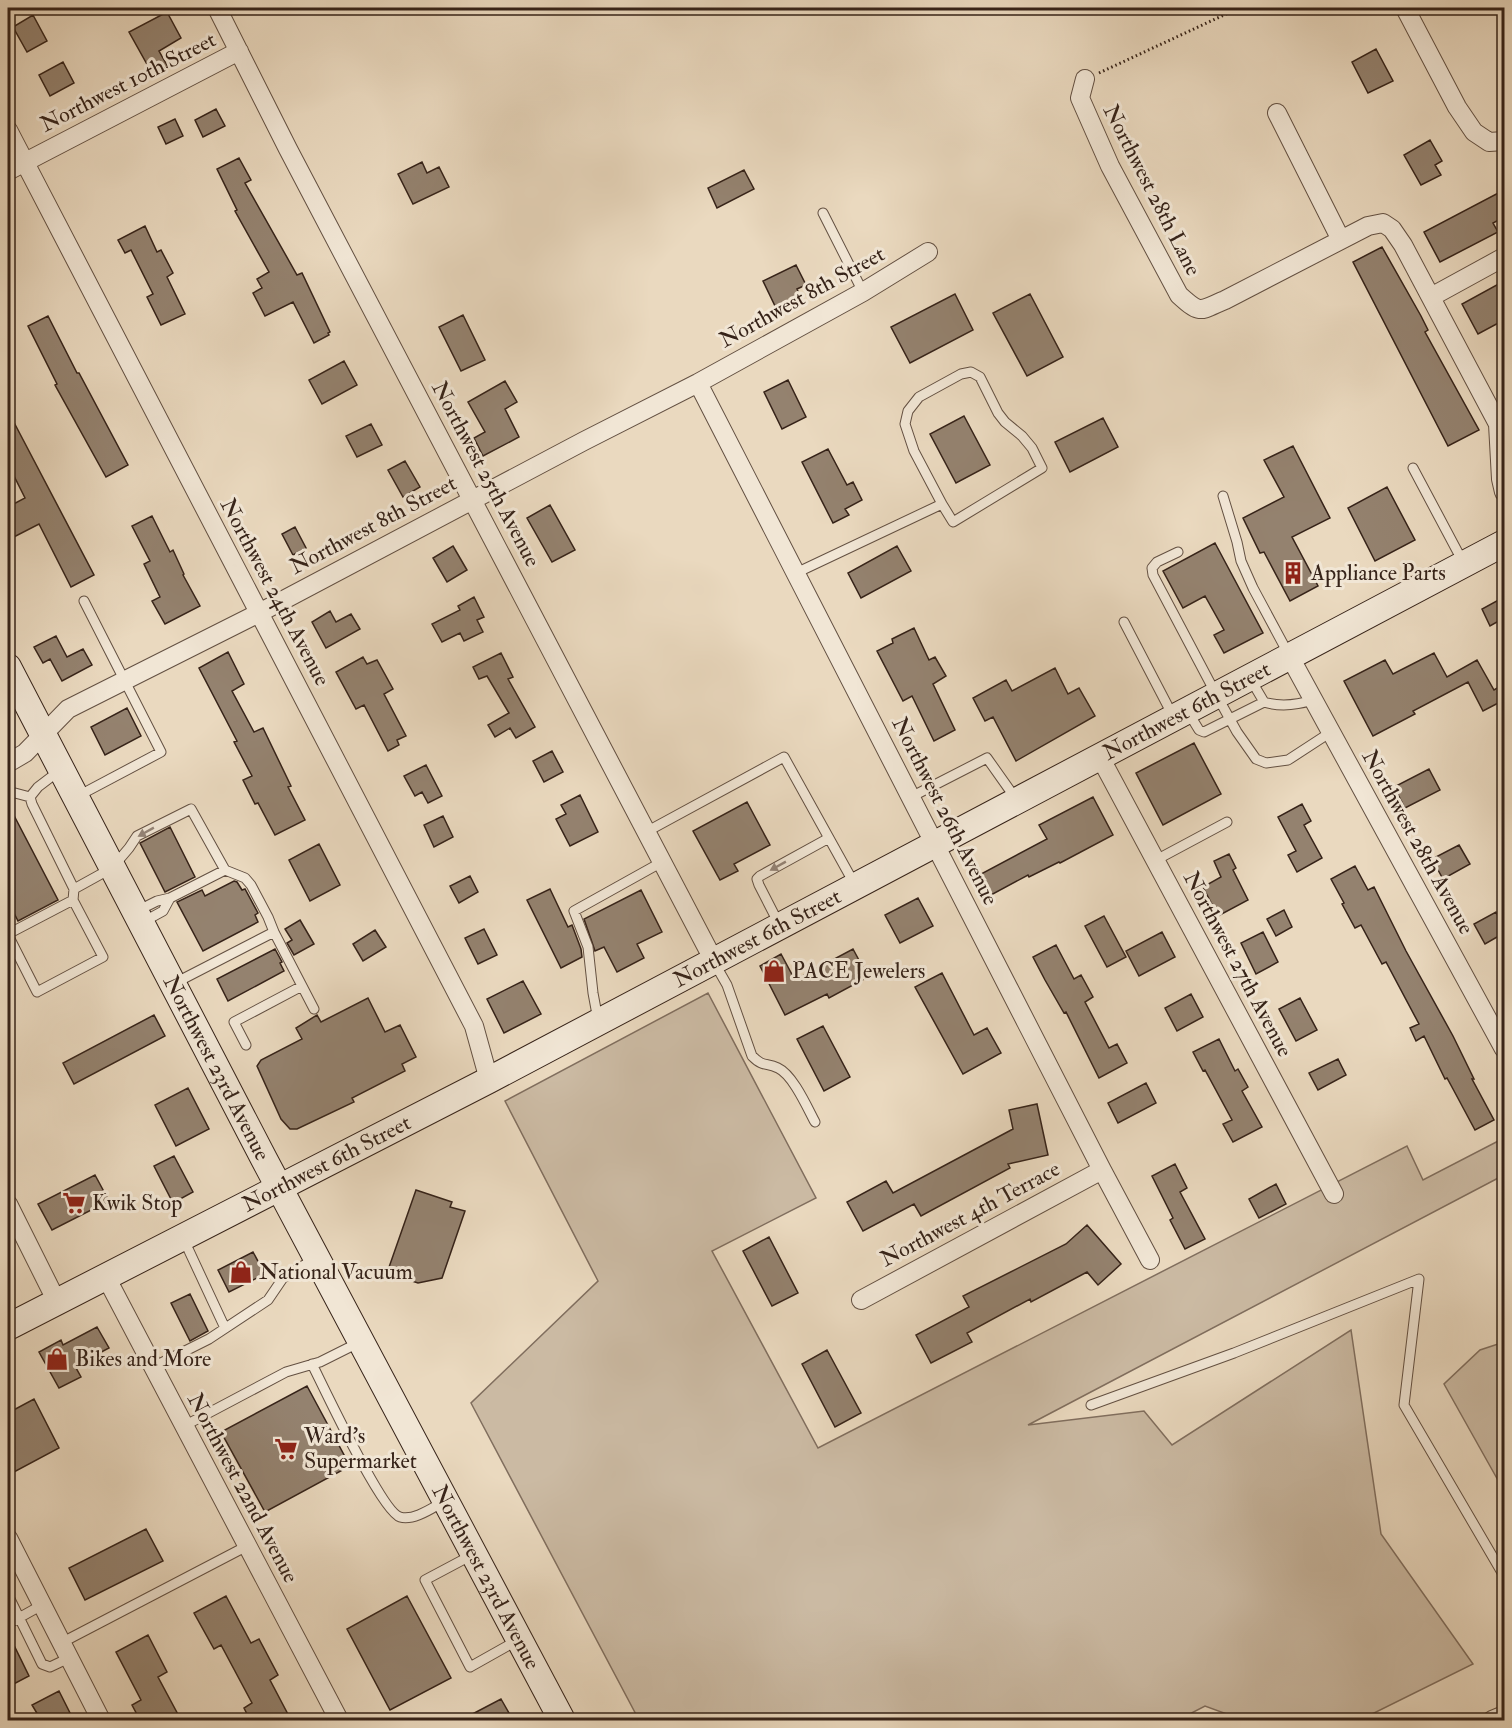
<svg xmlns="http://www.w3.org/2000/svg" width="1512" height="1728" viewBox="0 0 1512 1728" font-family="'IM FELL Double Pica',serif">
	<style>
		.green { fill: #cbbaa3; stroke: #806e5e; stroke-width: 1.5 }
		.building { fill: #94826f; stroke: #362319; stroke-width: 1.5 }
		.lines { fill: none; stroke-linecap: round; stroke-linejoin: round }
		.lane-casing { stroke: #635042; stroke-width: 11 }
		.street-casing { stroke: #635042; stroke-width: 20 }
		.secondary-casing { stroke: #362319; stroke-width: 28 }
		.path { stroke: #362319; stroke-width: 3; stroke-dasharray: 1.5 3; stroke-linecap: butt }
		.lane { stroke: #f1e6d5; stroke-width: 9 }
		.street { stroke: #f1e6d5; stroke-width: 18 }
		.secondary { stroke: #f1e6d5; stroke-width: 26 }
		.oneway { fill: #948477 }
		.labels { text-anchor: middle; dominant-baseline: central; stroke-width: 6; stroke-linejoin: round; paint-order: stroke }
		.street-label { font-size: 22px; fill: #362319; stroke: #f1e6d5 }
		.poi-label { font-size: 22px; fill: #362319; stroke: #f1e6d5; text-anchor: start }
	</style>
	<rect width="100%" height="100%" fill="#ead9bf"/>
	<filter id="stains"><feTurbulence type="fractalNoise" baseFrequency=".00333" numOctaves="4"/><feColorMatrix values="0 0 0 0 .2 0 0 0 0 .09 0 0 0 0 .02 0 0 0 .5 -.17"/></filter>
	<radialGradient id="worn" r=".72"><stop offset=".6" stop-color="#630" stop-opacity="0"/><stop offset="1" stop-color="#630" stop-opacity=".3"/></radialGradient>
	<!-- green -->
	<path class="green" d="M708,993L816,1198L712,1251L818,1448L1407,1146L1423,1180L1504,1138V1175L1028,1425L1144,1411L1172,1445L1351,1330L1381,1534L1473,1664L1360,1720H1243L1205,1706L1178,1720H639L471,1403L598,1281L505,1101Z
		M1504,1342V1491L1444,1384L1480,1350Z"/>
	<!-- building -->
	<path class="building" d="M167,12L181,38L159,51L168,67L153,75L129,32Z
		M33,15L47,41L27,52L13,27Z
		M1376,49L1393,81L1368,93L1352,62Z
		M63,62L74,83L50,96L39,75Z
		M216,109L225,126L203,137L195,120Z
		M175,119L183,136L166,144L158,127Z
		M1430,140L1442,161L1435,165L1441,175L1421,185L1404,155Z
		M239,158L251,180L245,183L297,275L302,273L330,332L328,333L329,335L314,343L293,302L265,316L253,293L262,288L257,279L269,272L235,211L237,210L217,169Z
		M422,162L427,173L439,167L449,187L413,204L398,174Z
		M744,170L754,189L717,208L708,188Z
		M1504,190V217L1493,223L1498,232L1440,262L1424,232Z
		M145,226L157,252L161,250L173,273L167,277L185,314L161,325L147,297L153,294L131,250L125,253L118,240Z
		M1382,247L1421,316L1428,330L1425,332L1479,430L1448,446L1353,262Z
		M796,265L806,285L797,289L800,296L776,308L763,281Z
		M1504,281V320L1478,334L1462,304Z
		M955,294L973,330L910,363L891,327Z
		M1030,294L1063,357L1027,376L993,313Z
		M463,315L485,360L461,371L439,327Z
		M48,316L77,373H79L128,465L106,477L55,385L57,384L28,326Z
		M344,361L357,385L322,404L309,380Z
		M788,380L806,417L782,429L764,392Z
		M505,381L517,402L505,409L519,437L483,456L474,438L485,432L468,402Z
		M8,411L94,575L71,587L39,524L8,540V507L25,498L8,464Z
		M964,416L990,465L956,483L930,434Z
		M1103,418L1118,447L1070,472L1055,442Z
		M371,424L382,445L357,457L346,436Z
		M1293,446L1330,518L1292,537L1318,586L1290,601L1264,552L1260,553L1243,518L1284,497L1264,460Z
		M828,449L847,485L853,482L862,500L845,509L849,515L833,523L802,462Z
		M405,461L420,487L403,497L388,470Z
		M1387,487L1415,540L1375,561L1348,508Z
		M550,505L575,550L552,562L527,518Z
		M152,516L170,552L173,550L184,574L183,575L200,606L165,624L152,601L160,597L144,564L150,561L132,526Z
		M295,527L306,548L293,555L282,534Z
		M1215,543L1263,633L1224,653L1214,635L1224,630L1205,596L1183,608L1163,571Z
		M453,546L467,570L447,582L433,558Z
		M897,546L911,571L861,598L848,573Z
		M474,597L484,617L477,620L483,632L464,641L460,633L442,642L432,624L460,610L458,606Z
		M1504,597V618L1490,626L1482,609Z
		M330,611L336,622L351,614L360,629L326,648L312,622Z
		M914,628L929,660L935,657L946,676L933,684L955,730L934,741L912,696L903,701L877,651L893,643L892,639Z
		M56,636L67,657L83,649L92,665L62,681L50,659L43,663L34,647Z
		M228,652L244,684L232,691L254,732L263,728L291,786L288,787L305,820L275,835L258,803L255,804L243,780L252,776L234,742L237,741L199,668Z
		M501,653L513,677L508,679L535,727L516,738L510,728L495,737L488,725L509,713L487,676L479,679L473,667Z
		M1434,653L1447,677L1477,660L1494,690L1504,684V700L1483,711L1468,682L1413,711L1415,714L1373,736L1344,681L1385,660L1393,674Z
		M363,657L367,664L377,660L393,689L384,694L406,736L397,740L399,745L388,751L364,705L356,709L336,672Z
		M1055,668L1068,694L1079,688L1095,716L1016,761L993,717L985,721L973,698L1006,680L1012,691Z
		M127,708L141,736L105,755L91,727Z
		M1194,743L1221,794L1163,825L1136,773Z
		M552,751L563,772L544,782L533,761Z
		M426,765L442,796L428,803L422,792L415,796L404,776Z
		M1429,769L1440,790L1405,808L1394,787Z
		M580,795L598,832L570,846L556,819L566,814L561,805Z
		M1093,797L1113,835L1060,863L1059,862L1029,877L1028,875L991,895L981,874L1047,839L1039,825Z
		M747,802L770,845L734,864L738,871L720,880L693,831Z
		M8,804L58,900L18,921L8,901Z
		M1302,804L1311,821L1304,825L1322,858L1297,872L1288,855L1296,851L1278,817Z
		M443,816L453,837L434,847L424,825Z
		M170,827L195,877L165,892L140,843Z
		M319,844L340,885L310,901L289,860Z
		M1459,845L1470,864L1443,879L1432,859Z
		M1229,854L1236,868L1233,870L1248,900L1218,916L1203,887L1221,877L1214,861Z
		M1355,866L1368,890L1374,887L1406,951L1453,1036L1474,1079H1472L1494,1120L1475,1130L1453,1089L1447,1078L1445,1079L1424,1036L1416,1041L1410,1028L1419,1024L1386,962L1382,964L1361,925L1355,928L1342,904L1344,903L1331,879Z
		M470,876L478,892L459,903L450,886Z
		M234,881L237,882L242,890L245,889L258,913L255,915L258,922L203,951L177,902L202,890L205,896Z
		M550,889L568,927L572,925L581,949L582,957L561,968L527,900Z
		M641,890L662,932L637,944L644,958L617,972L604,947L595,951L584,919Z
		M918,898L933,926L900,943L885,915Z
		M1284,910L1292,927L1276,936L1267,919Z
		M1496,912L1504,929V933L1485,944L1474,924Z
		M1104,916L1126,957L1107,967L1085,926Z
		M300,920L314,944L294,955L287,943L292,940L285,929Z
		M484,929L497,955L478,964L465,938Z
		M375,930L386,947L363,961L353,944Z
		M1162,932L1175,957L1139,976L1126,951Z
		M1263,932L1278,962L1256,974L1241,943Z
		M1056,945L1074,979L1081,975L1093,997L1085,1002L1109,1048L1117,1044L1127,1063L1099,1078L1066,1012L1064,1013L1045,980L1033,957Z
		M275,949L282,962L280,963L284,971L228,1001L217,979Z
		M853,949L868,977L829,998L827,994L785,1015L760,966L781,954L795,980Z
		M942,973L974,1035L987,1028L1001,1053L963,1074L915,987Z
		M523,981L541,1014L504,1033L487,999Z
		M1191,994L1203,1017L1177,1031L1165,1008Z
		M368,998L385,1032L400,1025L416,1057L402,1064L405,1071L352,1098L354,1102L297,1129H290L281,1119L257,1066L261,1060L302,1039L296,1028L317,1015L321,1022Z
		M1300,998L1317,1030L1296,1041L1279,1009Z
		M154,1015L165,1036L74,1084L63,1063Z
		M823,1026L850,1077L824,1091L797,1039Z
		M1219,1039L1235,1071L1238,1069L1248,1087L1242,1091L1262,1127L1233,1142L1223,1124L1232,1120L1205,1070L1203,1071L1193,1052Z
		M1338,1059L1346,1075L1318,1090L1309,1073Z
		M1146,1083L1156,1103L1118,1123L1108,1103Z
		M188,1088L209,1129L176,1146L155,1105Z
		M1037,1104L1048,1155L1008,1164L1010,1168L921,1216L914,1204L863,1231L847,1202L886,1181L893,1193L1013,1129L1009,1110Z
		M174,1156L193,1192L173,1203L154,1166Z
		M1175,1164L1187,1188L1180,1192L1205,1239L1185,1249L1170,1220L1173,1218L1152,1176Z
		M95,1175L109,1201L52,1230L38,1204Z
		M1276,1184L1286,1204L1259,1218L1249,1199Z
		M416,1190L452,1202L450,1207L465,1211L442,1278L418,1283L387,1273Z
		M1087,1225L1121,1264L1098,1285L1087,1272L1031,1302L1030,1299L967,1333L972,1342L931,1363L916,1335L969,1307L963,1296L1066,1244Z
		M769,1237L798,1293L772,1306L743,1251Z
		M253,1252L265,1274L229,1292L218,1270Z
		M190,1294L208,1331L190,1341L171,1303Z
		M97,1327L109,1348L75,1366L81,1377L59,1388L39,1352L61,1340L63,1345Z
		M827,1350L861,1413L835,1427L802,1364Z
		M307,1386L350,1466L265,1512L221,1432Z
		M34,1399L59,1448L14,1472L8,1460V1413Z
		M146,1529L163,1561L85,1600L69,1568Z
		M226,1596L251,1643L259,1639L278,1675L270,1680L291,1720H250L244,1708L252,1703L221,1645L214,1649L194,1613Z
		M407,1596L451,1678L390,1710L347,1629Z
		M8,1633L29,1676L8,1687Z
		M148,1635L167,1672L158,1677L181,1720H140L132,1705L141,1700L116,1652Z
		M59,1691L71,1715L60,1720H41L32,1705Z
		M501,1699L513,1720H461Z"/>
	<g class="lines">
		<!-- lane casing -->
		<g class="lane-casing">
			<path id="lane" d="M823,213L863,292
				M1413,468L1463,562
				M1223,496L1237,542L1241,561L1253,588L1289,655
				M1178,552L1157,562L1152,568L1153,575L1217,696L1237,732L1256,759L1266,763L1288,760L1331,732
				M796,573L942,504L914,451L905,424L908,411L919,397L961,374L971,372L980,377L998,413L1005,422L1022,436L1032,448L1042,468L953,522L942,504
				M1124,622L1173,716
				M1251,680L1264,702C1280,707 1297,705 1313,700
				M1188,712L1199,730L1204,732L1264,702
				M59,771L38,787L30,797L32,804L74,889L112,868L129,848L137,836L191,809L225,870L245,878L251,885L268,917L274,932
				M8,794L15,793L30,797
				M78,796L161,752L84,601
				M911,797L987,758L1016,799
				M646,832L784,757L855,885
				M1156,860L1227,822
				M137,911L157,901L170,898L225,870
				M143,922L163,911L170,898
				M779,924L759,885L757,879L760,876L829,838
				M8,934L73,900
				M8,935L37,992L103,957L73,900L74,889
				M715,964L727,985L752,1056C764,1068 766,1062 778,1068C793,1075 807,1107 815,1122
				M175,983L274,932L314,1009
				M598,1020L593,993L588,947L574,911L662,862
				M246,1045L234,1022L302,986
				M184,1240L225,1328
				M312,1364C324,1388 382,1512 400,1517C414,1521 432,1508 443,1502
				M153,1367L209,1339L268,1300L283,1278L314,1259
				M1091,1405L1234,1353L1419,1279L1404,1405L1504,1576
				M184,1426L286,1372L320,1362L360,1342
				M472,1555L425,1580L470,1667L518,1640
				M8,1595L42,1664L50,1667L69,1658
				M8,1624L42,1605
				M61,1643L247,1546"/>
		</g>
		<!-- street casing -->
		<g class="street-casing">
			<path id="street" d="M217,8L288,149L714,961
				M1405,8L1457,107L1474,132L1489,142L1504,141
				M1085,79L1080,98L1110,166L1179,295C1201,315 1199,311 1225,300L1368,226L1383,223L1392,229L1403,245L1498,424L1501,479L1504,492
				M1277,113L1341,240
				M8,130L474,1026L489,1080
				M8,171L239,51
				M1431,297L1504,257
				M698,383L1102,1170L1150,1260
				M1290,657L1504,1049
				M1100,757L1334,1194
				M8,763L25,753L68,709L259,613L584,441L698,383L863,292L928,252
				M8,1204L57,1302
				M106,1277L339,1720
				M861,1300L1102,1170
				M8,1538L101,1720
				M1492,1720L1504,1715"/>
		</g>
		<!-- secondary casing -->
		<g class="secondary-casing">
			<g id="secondary">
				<path id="s1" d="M8,667L264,1159L562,1720"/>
				<path id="s2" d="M8,1327L489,1080L1504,543"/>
			</g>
		</g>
		<!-- path -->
		<path class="path" d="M1099,73L1239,8"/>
		<!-- lane -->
		<use href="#lane" class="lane"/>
		<!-- street -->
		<use href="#street" class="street"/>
		<!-- secondary -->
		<use href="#secondary" class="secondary"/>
	</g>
	<!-- one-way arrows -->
	<defs><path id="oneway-solid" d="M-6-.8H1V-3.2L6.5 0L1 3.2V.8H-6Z" transform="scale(1.5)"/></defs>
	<g class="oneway">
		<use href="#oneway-solid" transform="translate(146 832) rotate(151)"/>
		<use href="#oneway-solid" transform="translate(778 866) rotate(151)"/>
	</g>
	<!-- icons -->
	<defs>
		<g id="building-bare" transform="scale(1.8)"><path d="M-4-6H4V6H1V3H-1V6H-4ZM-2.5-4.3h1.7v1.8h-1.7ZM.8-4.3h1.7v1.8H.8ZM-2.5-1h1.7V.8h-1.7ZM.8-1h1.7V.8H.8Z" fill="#8f2418" stroke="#f1e6d5" stroke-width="2.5" paint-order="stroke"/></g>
		<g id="shop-bare" transform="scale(1.8)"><path d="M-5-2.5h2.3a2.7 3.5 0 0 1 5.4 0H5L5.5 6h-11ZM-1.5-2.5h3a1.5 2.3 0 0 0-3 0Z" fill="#8f2418" stroke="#f1e6d5" stroke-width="2.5" paint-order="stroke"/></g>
		<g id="supermarket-bare" transform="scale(1.8)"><path d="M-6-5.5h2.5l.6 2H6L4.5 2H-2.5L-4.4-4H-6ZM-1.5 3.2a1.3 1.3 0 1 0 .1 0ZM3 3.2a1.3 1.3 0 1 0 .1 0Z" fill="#8f2418" stroke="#f1e6d5" stroke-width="2.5" paint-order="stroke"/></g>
	</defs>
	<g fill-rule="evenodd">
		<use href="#building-bare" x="1293" y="573"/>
		<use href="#shop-bare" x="774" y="971"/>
		<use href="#supermarket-bare" x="74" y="1203"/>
		<use href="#shop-bare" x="241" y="1272"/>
		<use href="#shop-bare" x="57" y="1359"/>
		<use href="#supermarket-bare" x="286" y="1449"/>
	</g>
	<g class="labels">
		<!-- street labels -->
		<g class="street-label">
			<text transform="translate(128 82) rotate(-27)">Northwest 10th Street</text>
			<text transform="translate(1152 190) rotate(63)">Northwest 28th Lane</text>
			<text transform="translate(802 297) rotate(-29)">Northwest 8th Street</text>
			<text transform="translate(486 474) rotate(62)">Northwest 25th Avenue</text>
			<text transform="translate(373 525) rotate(-28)">Northwest 8th Street</text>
			<text transform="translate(275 592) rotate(62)">Northwest 24th Avenue</text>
			<text stroke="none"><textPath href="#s2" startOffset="1330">Northwest 6th Street</textPath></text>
			<text transform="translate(945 811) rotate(63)">Northwest 26th Avenue</text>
			<text transform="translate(1418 842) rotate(61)">Northwest 28th Avenue</text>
			<text stroke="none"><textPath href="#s2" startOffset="844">Northwest 6th Street</textPath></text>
			<text transform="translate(1238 964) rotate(62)">Northwest 27th Avenue</text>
			<text stroke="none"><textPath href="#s1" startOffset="452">Northwest 23rd Avenue</textPath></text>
			<text stroke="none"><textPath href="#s2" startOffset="358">Northwest 6th Street</textPath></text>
			<text transform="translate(970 1214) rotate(-28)">Northwest 4th Terrace</text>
			<text transform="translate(243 1488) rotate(62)">Northwest 22nd Avenue</text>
			<text stroke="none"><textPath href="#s1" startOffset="1028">Northwest 23rd Avenue</textPath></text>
		</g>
		<!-- poi labels -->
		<g class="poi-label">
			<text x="1311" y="573">Appliance Parts</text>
			<text x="792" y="971">PACE Jewelers</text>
			<text x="92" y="1203">Kwik Stop</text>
			<text x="259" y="1272">National Vacuum</text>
			<text x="75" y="1359">Bikes and More</text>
			<text x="304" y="1436">Ward's<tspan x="304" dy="25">Supermarket</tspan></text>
		</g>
	</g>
	<!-- margin -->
	<rect width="1512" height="1728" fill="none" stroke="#ead9bf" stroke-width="30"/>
	<rect x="9" y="9" width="1494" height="1710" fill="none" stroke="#362319" stroke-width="3"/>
	<rect x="15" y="15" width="1482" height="1698" fill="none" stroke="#362319" stroke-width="1.5"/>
	<rect width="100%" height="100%" filter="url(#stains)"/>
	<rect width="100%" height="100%" fill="url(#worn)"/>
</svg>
